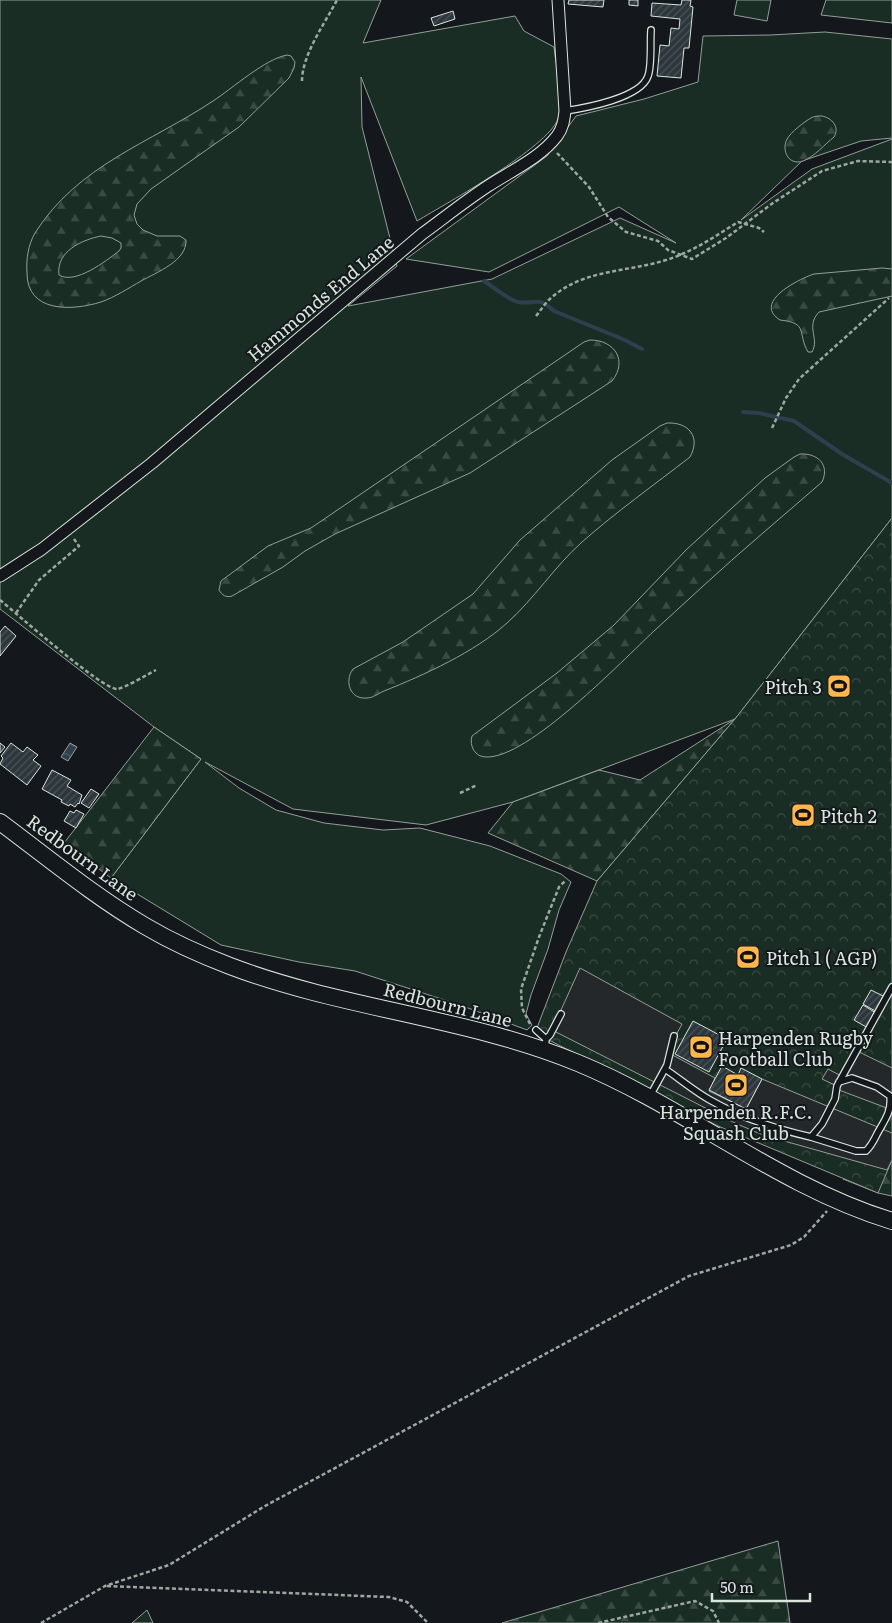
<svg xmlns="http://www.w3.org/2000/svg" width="892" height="1623" viewBox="0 0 892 1623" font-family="Literata,serif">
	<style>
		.green { fill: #1a2d24; stroke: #939e99 }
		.forest { fill: url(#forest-firs); stroke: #939e99; fill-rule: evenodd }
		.park { fill: url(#park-crowns); stroke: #939e99 }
		.parking { fill: #24282b; stroke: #939e99 }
		.water { fill: url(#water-waves); stroke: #939e99 }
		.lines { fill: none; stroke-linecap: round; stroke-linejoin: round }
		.stream { stroke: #2f3f4d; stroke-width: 4 }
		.building { fill: url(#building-hatch); stroke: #d8e6dc }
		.lane-casing { stroke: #d8e6dc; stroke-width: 8 }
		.street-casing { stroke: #d8e6dc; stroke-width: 13 }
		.secondary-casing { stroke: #d8e6dc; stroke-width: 18 }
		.path { stroke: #9da8a2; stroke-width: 2.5; stroke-dasharray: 4 2.5; stroke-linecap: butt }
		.lane { stroke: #14181c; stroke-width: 5.5 }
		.street { stroke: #14181c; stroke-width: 11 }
		.secondary { stroke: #14181c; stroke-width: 16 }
		.labels { text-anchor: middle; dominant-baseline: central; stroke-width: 4; stroke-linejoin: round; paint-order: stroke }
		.street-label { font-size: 18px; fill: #d8e6dc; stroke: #14181c }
		.poi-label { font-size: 18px; fill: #d8e6dc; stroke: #14181c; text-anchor: start }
	</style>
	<defs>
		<pattern id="forest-firs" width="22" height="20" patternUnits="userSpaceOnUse" patternTransform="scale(1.25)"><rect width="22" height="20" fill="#1a2d24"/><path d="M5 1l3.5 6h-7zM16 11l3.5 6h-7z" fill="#3b4b43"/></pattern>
		<pattern id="park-crowns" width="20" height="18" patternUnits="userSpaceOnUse" patternTransform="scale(1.25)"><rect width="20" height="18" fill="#1a2d24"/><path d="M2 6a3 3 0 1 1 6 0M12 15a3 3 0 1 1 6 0" fill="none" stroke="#3b4b43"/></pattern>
		<pattern id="water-waves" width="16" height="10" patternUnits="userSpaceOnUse" patternTransform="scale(1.25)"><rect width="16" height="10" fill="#2f3f4d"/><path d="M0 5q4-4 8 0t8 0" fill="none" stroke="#4c5b66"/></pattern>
		<pattern id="building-hatch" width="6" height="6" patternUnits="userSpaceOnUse" patternTransform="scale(1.25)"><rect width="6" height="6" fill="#2c363c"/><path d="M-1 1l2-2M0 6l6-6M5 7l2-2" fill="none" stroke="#4a5358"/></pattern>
	</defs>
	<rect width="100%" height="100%" fill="#14181c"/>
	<!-- green -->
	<path class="green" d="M0,0H381L363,43L515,16L524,31L554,47C556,67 564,100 558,119C547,148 447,203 417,221L361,77L362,127L397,266L348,306L492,279L620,218L676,243L619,207L489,272L406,259L547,156L576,116L644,99L698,82L703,36L770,35L825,32L892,39V138L861,141L802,161L741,220L812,169L892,139V518L735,719L513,802L426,825L293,809L205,762L239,788L276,810L324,823L383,830L420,828L490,846L561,874L571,882L559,910L548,949L531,995L526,1014L532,1025L527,1030L460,1005L355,971L299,962L221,945L111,878L201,759L154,727L0,609Z
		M737,0H771L767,21L734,15Z
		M826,0H892V23L821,15Z"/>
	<!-- forest -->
	<path class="forest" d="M287,55L291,56L295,62L294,68L289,78L239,127L151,189L137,204L134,215L137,224L143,230L157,236H180L186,240C187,261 157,272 141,281C129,288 115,297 101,302C72,311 27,313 27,273C26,260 28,245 35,233C78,165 150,143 213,101C233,88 265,59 287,55ZM101,236L112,238L121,243V248L119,251C106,261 75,285 59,275C56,251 82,240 101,236Z
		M822,116C832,118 840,127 834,137C825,144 814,157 803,161C789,166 781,151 787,139C791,132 804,122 811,118C814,116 818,116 822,116Z
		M882,268L892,269V296L819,312C805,327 820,338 812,352H808C797,333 809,323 780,320C752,302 799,279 814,274Z
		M590,340C615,340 628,361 612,381L470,473L335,534L305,551L283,567L232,596C226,598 222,595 219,590L221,581L268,546L311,528L584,342Z
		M667,423C689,422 701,437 690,457C654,485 616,512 582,542C555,566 534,599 507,623C475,652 424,675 384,691C379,693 373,698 367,698C350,700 344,681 353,669L403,642L473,594L520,540L612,460L660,426Z
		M800,454C818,453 830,465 822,482C782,517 741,551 702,587C686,602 670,616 654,631C623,660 528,759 486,757C475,757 469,746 472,736L557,673L614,625L687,549L765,478L794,457Z
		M735,719L597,881L488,833L513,802L599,770L640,780Z
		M154,727L201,759L111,878L64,843Z
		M892,1160V1196L878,1193L843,1179L887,1170Z
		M778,1541L790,1623H502Z
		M147,1610L153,1623H132Z"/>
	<!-- park -->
	<path class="park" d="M892,518V1160L878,1193L718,1126L535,1033L566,952L597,881L735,719Z"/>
	<!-- parking -->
	<path class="parking" d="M580,968L682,1024L667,1052L715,1078L709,1091L746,1109L762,1079L892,1133V1160L887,1170L763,1135L735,1123L552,1030Z
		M857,1051L892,1068V1110L839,1090V1087L822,1079L828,1069L843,1077Z"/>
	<!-- water -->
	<path class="water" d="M70,743L77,747L68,761L61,757Z"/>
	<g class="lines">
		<!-- stream -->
		<path class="stream" d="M484,281C492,286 509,300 518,302C537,305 537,295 554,311L625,340L642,349
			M743,412L759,413L794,421L842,454L892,483"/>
	</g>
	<!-- building -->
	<path class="building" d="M569,0H604L603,7L568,4Z
		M629,0H638V6L629,5Z
		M682,0H691L690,6L693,7L689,48H684L681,78L657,76L660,45L669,46L671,28L679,29L680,19L651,16L652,3L681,5Z
		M453,11L455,19L434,26L431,18Z
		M5,626L16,636L0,656V632Z
		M0,743L5,747L0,753Z
		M11,743L23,752L27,747L38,755L33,760L41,766L27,785L0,764L3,758L1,756Z
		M52,770L71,780L67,786L82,795L79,804L78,803L75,807L70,804L69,806L61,802L62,800L42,789Z
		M91,789L99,794L89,808L81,803Z
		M76,810L84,814L76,828L64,821L70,811L74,813Z
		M871,990L885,997L877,1012L863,1004Z
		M863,1005L876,1013L868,1028L854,1020Z
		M693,1021L727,1039L709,1072L675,1054Z
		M722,1066L738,1075L741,1068L762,1079L746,1109L709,1090Z"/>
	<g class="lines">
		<!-- lane casing -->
		<g class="lane-casing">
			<path id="lane" d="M565,111C585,108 641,98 648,76C652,66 650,41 651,30
				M536,1030L546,1039
				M545,1049L546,1039L550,1035L561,1014
				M665,1069C680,1079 694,1091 710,1100C741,1118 776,1129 811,1137L822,1124L835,1099L837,1086L892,987
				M650,1096L667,1065L674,1036
				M811,1137L856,1151H866C872,1145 874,1140 877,1134C884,1121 892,1112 890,1096L877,1087L852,1078L839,1082"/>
		</g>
		<!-- street casing -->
		<g class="street-casing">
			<path id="street" d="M0,576L42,549L152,463L422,234C444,218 465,201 488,186C511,171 540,158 557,136C563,128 564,120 565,111L558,0"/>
		</g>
		<!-- secondary casing -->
		<g class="secondary-casing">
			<path id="secondary" d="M0,822C47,857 94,896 145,926C172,942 201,955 230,966C343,1009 466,1017 578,1063C687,1108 778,1186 892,1221"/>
		</g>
		<!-- path -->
		<path class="path" d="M302,81C302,55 325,23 337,0
			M557,153L589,187L608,217L626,232L658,241L668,250L692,259L726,238L773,203L822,171L858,161L892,162
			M536,316C541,310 545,303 551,298C582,270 625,272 663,261C691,253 714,237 738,222L759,228L764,232
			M772,428L786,398L799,379L889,298
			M0,600C16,613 103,690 117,689C125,688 148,674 156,670
			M16,613L39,580L79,546L74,539
			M460,793L477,785
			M530,1024L522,1008L521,989L539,937L559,887L566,880
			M107,1586L389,1597L407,1602L428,1623
			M41,1623L105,1586L169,1565L265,1506L689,1276L791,1245L804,1237L827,1211
			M598,1623L695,1601L713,1611L719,1623"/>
		<!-- lane -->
		<use href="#lane" class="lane"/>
		<!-- street -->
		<use href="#street" class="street"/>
		<!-- secondary -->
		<use href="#secondary" class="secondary"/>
	</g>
	<!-- icons -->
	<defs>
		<g id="stadium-square" transform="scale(1.25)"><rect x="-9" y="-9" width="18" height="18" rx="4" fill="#ffb74d" stroke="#14181c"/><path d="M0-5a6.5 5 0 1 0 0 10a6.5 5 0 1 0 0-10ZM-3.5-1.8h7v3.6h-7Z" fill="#111"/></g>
	</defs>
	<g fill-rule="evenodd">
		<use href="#stadium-square" x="839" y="686"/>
		<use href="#stadium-square" x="803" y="815"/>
		<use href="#stadium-square" x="748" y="957"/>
		<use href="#stadium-square" x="701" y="1047"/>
		<use href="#stadium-square" x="736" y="1085"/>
	</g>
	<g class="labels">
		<!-- street labels -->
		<g class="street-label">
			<text transform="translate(320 298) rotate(-40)">Hammonds End Lane</text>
			<text transform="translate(83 857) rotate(36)">Redbourn Lane</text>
			<text transform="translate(448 1004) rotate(14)">Redbourn Lane</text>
		</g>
		<!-- poi labels -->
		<g class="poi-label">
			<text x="822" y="686" text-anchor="end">Pitch 3</text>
			<text x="820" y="815">Pitch 2</text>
			<text x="766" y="957">Pitch 1 ( AGP)</text>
			<text x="718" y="1037">Harpenden Rugby<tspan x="718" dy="21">Football Club</tspan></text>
			<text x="736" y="1111" text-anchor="middle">Harpenden R.F.C.<tspan x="736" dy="21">Squash Club</tspan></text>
		</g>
	</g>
	<!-- scale -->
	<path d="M712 1593v8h98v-8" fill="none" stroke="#d8e6dc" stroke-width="2.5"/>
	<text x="720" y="1593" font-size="15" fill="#d8e6dc" stroke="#14181c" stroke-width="4" paint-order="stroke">50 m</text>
</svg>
